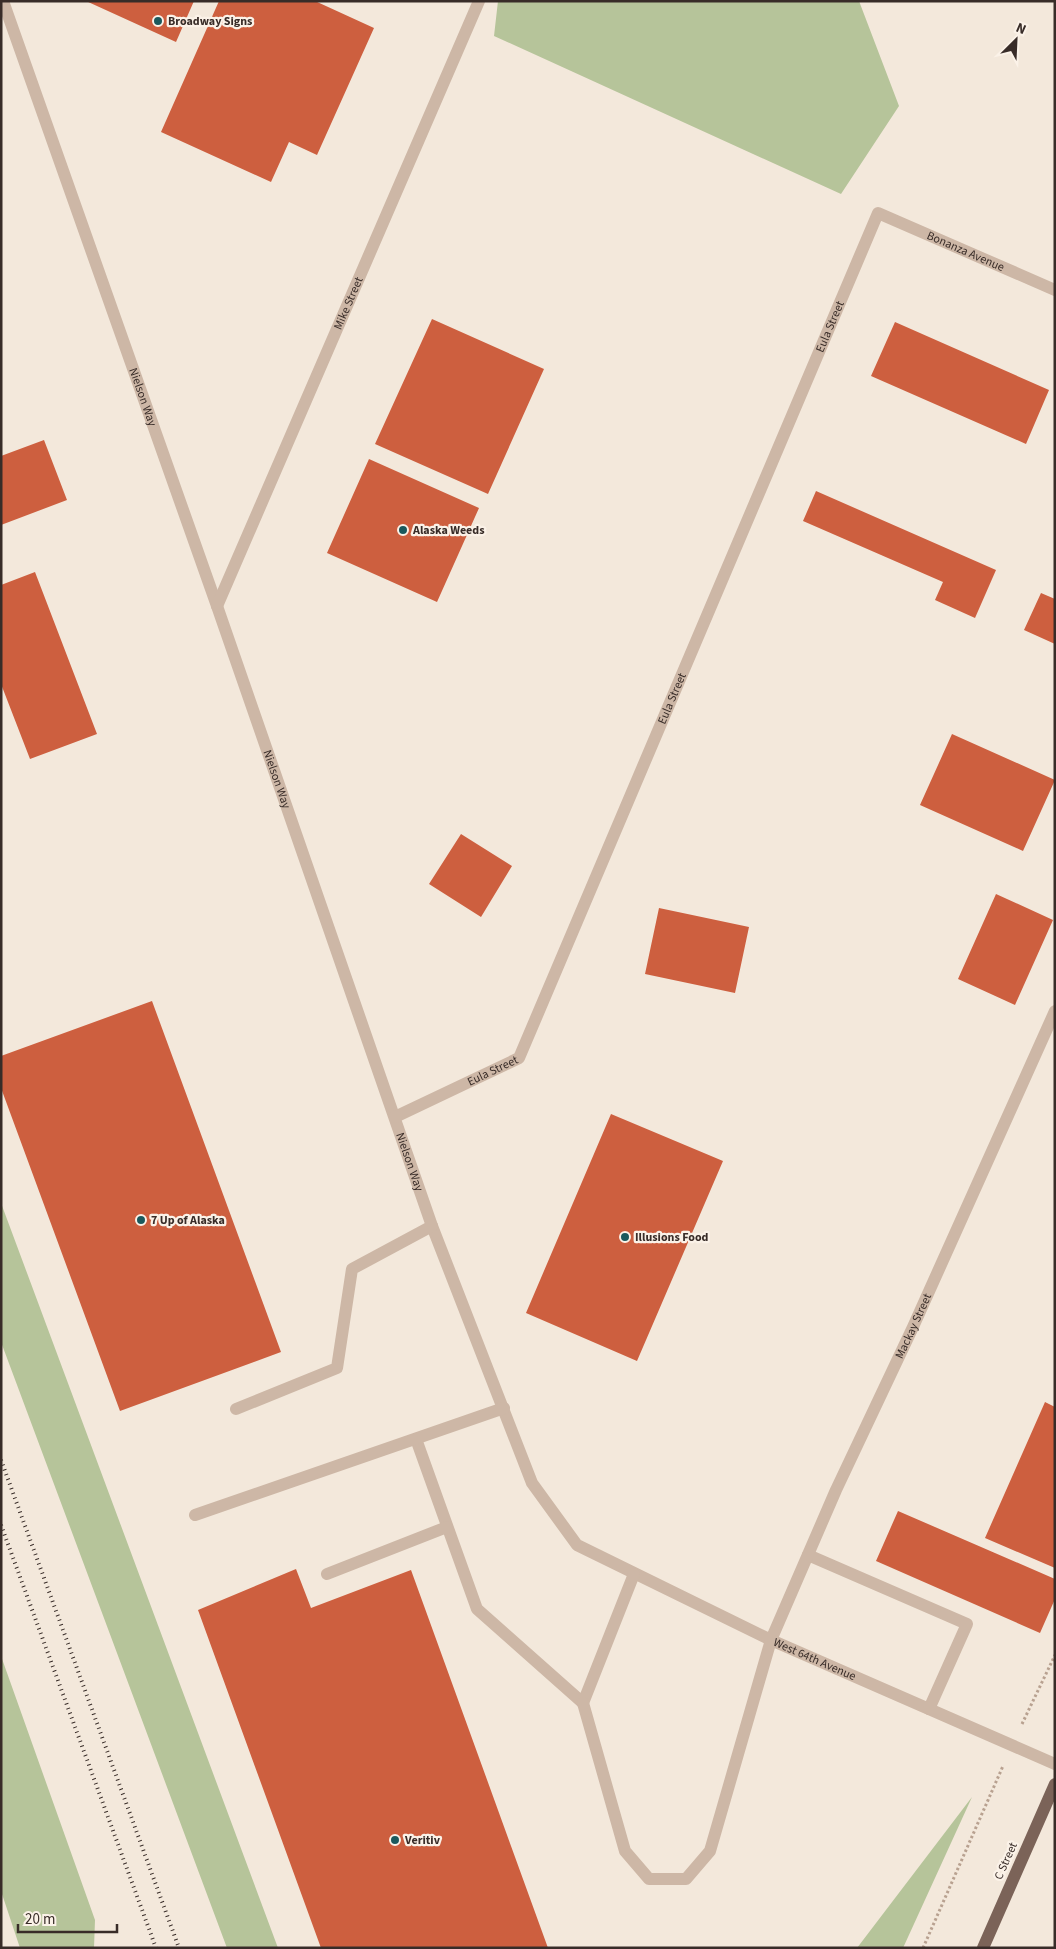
<svg xmlns="http://www.w3.org/2000/svg" width="1056" height="1949" viewBox="0 0 1056 1949" font-family="'Source Sans 3',sans-serif">
	<style>
		.green { fill: #b6c49a }
		.building { fill: #cd5f3f }
		.lines { fill: none; stroke-linecap: round; stroke-linejoin: round }
		.path { stroke: #b8a190; stroke-width: 3; stroke-dasharray: 2.5 2.5; stroke-linecap: butt }
		.minor { stroke: #cdb7a6; stroke-width: 12 }
		.major { stroke: #7b6358; stroke-width: 12 }
		.rail { stroke: #382c28; stroke-width: 4; stroke-dasharray: 1 4; stroke-linecap: butt }
		.poi-dot { fill: #1a595d; stroke: #fbf2e8; stroke-width: 2 }
		.labels { text-anchor: middle; dominant-baseline: central; stroke-width: 4.5; stroke-linejoin: round; paint-order: stroke }
		.poi-label { font-size: 12px; font-weight: bold; fill: #382c28; stroke: #fbf2e8; text-anchor: start }
		.street-label { font-size: 12px; fill: #382c28; stroke: #fbf2e8 }
	</style>
	<rect width="100%" height="100%" fill="#f3e8db"/>
	<!-- green -->
	<path class="green" d="M498,1H859L899,106L841,194L494,36Z
		M1,1203L278,1948H227L1,1342Z
		M1,1656L95,1920L94,1948H20L1,1891Z
		M972,1797L903,1948H857Z"/>
	<!-- building -->
	<path class="building" d="M86,1H194L176,42Z
		M219,1H315L374,28L317,155L289,142L271,182L161,132Z
		M432,319L544,369L488,494L375,444Z
		M895,322L1049,390L1026,444L871,376Z
		M44,440L67,500L1,525V456Z
		M369,459L479,508L437,602L327,553Z
		M816,491L996,570L975,618L935,600L943,582L803,521Z
		M35,572L97,734L30,759L1,684V585Z
		M1041,593L1055,599V644L1024,630Z
		M952,734L1055,780L1023,851L920,805Z
		M461,834L512,866L481,917L429,884Z
		M996,894L1053,920L1015,1005L958,979Z
		M659,908L749,927L735,993L645,974Z
		M152,1001L281,1352L120,1411L1,1088V1056Z
		M611,1114L723,1161L637,1361L526,1313Z
		M1045,1402L1055,1407V1568L985,1538Z
		M898,1511L1055,1579V1599L1040,1633L876,1561Z
		M296,1569L311,1608L411,1570L548,1948H321L198,1610Z"/>
	<g class="lines">
		<!-- path -->
		<path class="path" d="M1022,1724L1055,1655
			M923,1948L1003,1766"/>
		<!-- minor -->
		<g class="minor">
			<path id="s1" d="M3,1L217,606L432,1226L532,1483L577,1545L771,1640L1055,1764"/>
			<path id="s2" d="M217,606L479,1"/>
			<path id="s3" d="M395,1117L519,1058L878,213L1055,290"/>
			<path d="M236,1409L337,1368L352,1269L432,1226"/>
			<path d="M416,1439L477,1609L583,1703L634,1574"/>
			<path d="M195,1515L504,1408"/>
			<path d="M808,1555L967,1624L929,1709"/>
			<path d="M327,1574L447,1527"/>
			<path id="s4" d="M583,1703L625,1851L649,1879H686L710,1851L771,1640L836,1490L913,1327L1055,1011"/>
		</g>
		<!-- major -->
		<path class="major" d="M983,1948L1055,1784"/>
		<!-- rail -->
		<path class="rail" d="M1,1460L179,1948
			M1,1525L156,1948"/>
	</g>
	<!-- markers -->
	<g class="poi-dot">
		<circle cx="158" cy="21" r="5"/>
		<circle cx="403" cy="530" r="5"/>
		<circle cx="141" cy="1220" r="5"/>
		<circle cx="625" cy="1237" r="5"/>
		<circle cx="395" cy="1840" r="5"/>
	</g>
	<g class="labels">
		<!-- poi labels -->
		<g class="poi-label">
			<text x="168" y="21">Broadway Signs</text>
			<text x="413" y="530">Alaska Weeds</text>
			<text x="151" y="1220">7 Up of Alaska</text>
			<text x="635" y="1237">Illusions Food</text>
			<text x="405" y="1840">Veritiv</text>
		</g>
		<!-- street labels -->
		<g class="street-label">
			<text stroke="none"><textPath href="#s3" startOffset="1151">Bonanza Avenue</textPath></text>
			<text stroke="none"><textPath href="#s2" startOffset="330">Mike Street</textPath></text>
			<text stroke="none"><textPath href="#s3" startOffset="932">Eula Street</textPath></text>
			<text stroke="none"><textPath href="#s1" startOffset="420">Nielson Way</textPath></text>
			<text stroke="none"><textPath href="#s3" startOffset="528">Eula Street</textPath></text>
			<text stroke="none"><textPath href="#s1" startOffset="825">Nielson Way</textPath></text>
			<text stroke="none"><textPath href="#s3" startOffset="108">Eula Street</textPath></text>
			<text stroke="none"><textPath href="#s1" startOffset="1230">Nielson Way</textPath></text>
			<text stroke="none"><textPath href="#s4" startOffset="829">Mackay Street</textPath></text>
			<text stroke="none"><textPath href="#s1" startOffset="1914">West 64th Avenue</textPath></text>
			<text transform="translate(1006 1861) rotate(-66)">C Street</text>
		</g>
	</g>
	<!-- border -->
	<rect width="1056" height="1949" fill="none" stroke="#382c28" stroke-width="5"/>
	<!-- north arrow -->
	<g transform="translate(1016 40) rotate(24)" stroke="#fbf2e8" stroke-width="4" paint-order="stroke">
	<path d="M0-4L9 19L0 12L-9 19Z" fill="#382c28"/>
	<text y="-8" font-size="14" font-weight="bold" text-anchor="middle" fill="#382c28">N</text>
	</g>
	<!-- scale -->
	<path d="M18 1924v8h99v-8" fill="none" stroke="#382c28" stroke-width="2.5"/>
	<text x="25" y="1924" font-size="15" fill="#382c28" stroke="#fbf2e8" stroke-width="4" paint-order="stroke">20 m</text>
</svg>
